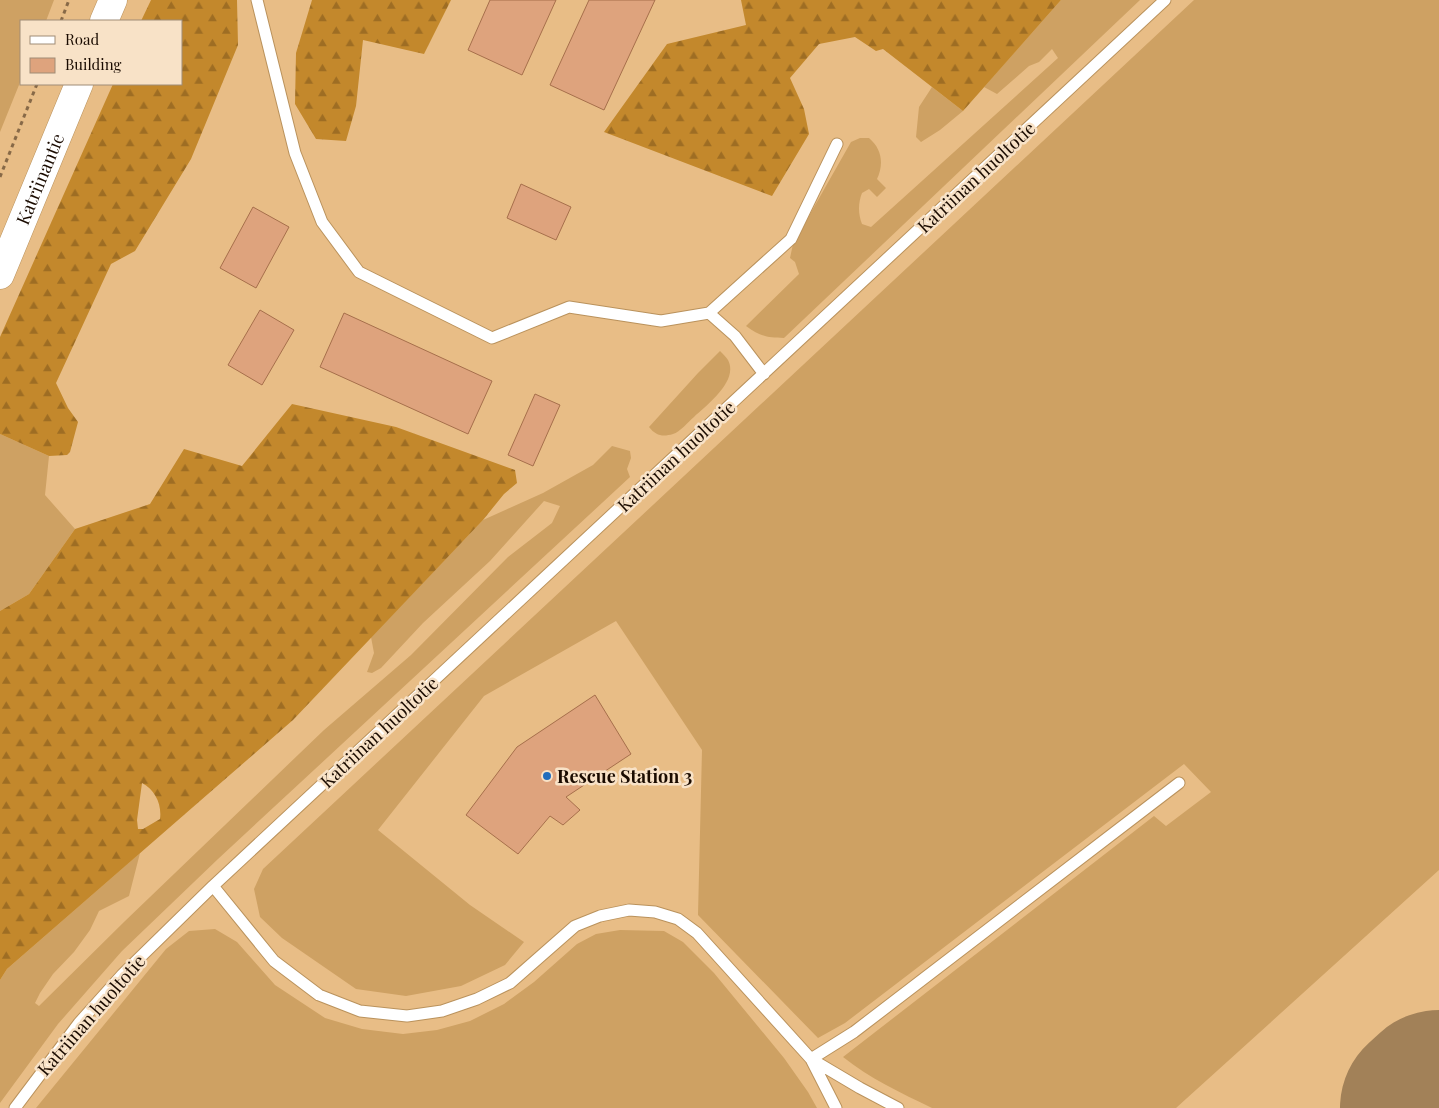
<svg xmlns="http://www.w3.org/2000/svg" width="1439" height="1108" viewBox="0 0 1439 1108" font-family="'Playfair Display',serif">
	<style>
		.grass { fill: #cea163 }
		.forest { fill: url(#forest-firs); fill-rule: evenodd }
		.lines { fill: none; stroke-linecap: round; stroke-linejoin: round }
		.runway { stroke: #a28158; stroke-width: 176 }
		.building { fill: #dea37d; stroke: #a66f4b }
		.service-casing { stroke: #ba925c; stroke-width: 13 }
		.secondary-casing { stroke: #ba925c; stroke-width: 29 }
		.path { stroke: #876947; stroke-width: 3; stroke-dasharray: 4 4; stroke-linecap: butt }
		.service { stroke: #fff; stroke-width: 11 }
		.secondary { stroke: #fff; stroke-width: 28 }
		.poi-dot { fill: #216cbc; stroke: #f8e2c7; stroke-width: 2 }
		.labels { text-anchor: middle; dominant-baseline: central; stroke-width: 5; stroke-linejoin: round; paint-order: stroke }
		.street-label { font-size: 18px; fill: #1a0b00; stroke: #f8e2c7 }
		.poi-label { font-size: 18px; font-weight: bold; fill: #1a0b00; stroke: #f8e2c7; text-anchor: start }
	</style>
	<defs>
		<pattern id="forest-firs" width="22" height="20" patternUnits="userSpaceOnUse" patternTransform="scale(1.25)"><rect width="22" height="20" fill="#c3882c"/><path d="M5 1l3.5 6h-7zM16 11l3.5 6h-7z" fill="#9e6d23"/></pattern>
	</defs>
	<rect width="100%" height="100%" fill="#e8bd86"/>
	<!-- grass -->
	<path class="grass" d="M0,0H54L46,21H21V80L0,132Z
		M1061,0H1140L784,338C767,338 760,336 746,326L799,274L795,262L790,258L793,244L851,142L860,138H869C882,149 884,164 877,179L886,188L877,197L869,189L862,193C858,203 858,214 862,224L871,227L1058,58L1052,49L1039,62L1029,66L997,94L984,87Z
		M1194,0H1439V870L1176,1108H932C901,1093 869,1078 843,1057L1154,816L1166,826L1211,792L1184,764L845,1023L818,1038L698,915L702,750L616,621L484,696L378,830L470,905L524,942L505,965L461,986L406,996L356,989L282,938L260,917L254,889L263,869Z
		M932,87L963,111L940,130L921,142L916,137L919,107Z
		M720,351C723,354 726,357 728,360C739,381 707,405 694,417C688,422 680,432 673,434C663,437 656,436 649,427L698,373Z
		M0,434L49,456L45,495L75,529L29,594L0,611Z
		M612,446L630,451L631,458L627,469L630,477L218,859L122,951L58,1024L0,1103V980L7,969L140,853L129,896L99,911L90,930L74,952L53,974L40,993L35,1003L39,1006L125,921L324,730L411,655L508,557L552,523L560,506L544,501L490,561L423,623L381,668L372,673L367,672L374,653L371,637L483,520L543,493L593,465Z
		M215,929L237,942L275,985L325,1018L362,1029L403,1034L437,1030L470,1021L504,1004L534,982L577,944L596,934L620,930L664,931L683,942L714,973L784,1058L808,1092L817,1108H36L166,949L189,931Z"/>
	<!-- forest -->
	<path class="forest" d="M151,0H237L238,45L191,159L135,251L111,264L56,383L68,408L78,422L70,452L67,455L49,456L0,434V337L113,84H181V21H141Z
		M312,0H451L424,54L363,40L356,106L346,141L316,139L295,104L296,53Z
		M741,0H1061L963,111L883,49L876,51L855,37L819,44L790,78L804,109L809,134L772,196L604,132L667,44L746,25Z
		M292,404L396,427L515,470L517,483L504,494L483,520L293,720L7,969L0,980V611L29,594L75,529L150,504L184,449L242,466ZM142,783C155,790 162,804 160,819L143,829H138L137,820Z"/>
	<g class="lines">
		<!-- runway -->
		<path class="runway" d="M1428,1108L1439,1098"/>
	</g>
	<!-- building -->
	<path class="building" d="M490,0H556L522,75L468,50Z
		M589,0H655L604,110L550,85Z
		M521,184L571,207L556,240L507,218Z
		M253,207L289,227L256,288L220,268Z
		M260,310L294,330L262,385L228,365Z
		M344,313L492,381L468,434L320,367Z
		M535,394L560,405L533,466L508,455Z
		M595,695L631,754L566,797L580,810L563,825L550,816L518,854L466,815L517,747Z"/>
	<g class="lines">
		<!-- service casing -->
		<g class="service-casing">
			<path id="service" d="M257,0L295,153L322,222L359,272L492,338L569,307L661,321L709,313L791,239L837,144
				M709,313L735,336L764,374
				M213,886L274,961L319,995L360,1011L407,1016L442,1011L477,999L510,983L575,926L600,916L629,910L655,912L678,919L697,933L811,1059L860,1088L898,1108
				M15,1108L79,1023L122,975L213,886L1165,0
				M836,1108L811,1059L854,1032L1179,783"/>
		</g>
		<!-- secondary casing -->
		<g class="secondary-casing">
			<g id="secondary">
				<path d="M104,21L113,0"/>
				<path id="s1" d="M0,275L79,84"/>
			</g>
		</g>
		<!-- path -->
		<path class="path" d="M61,21L69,0
			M0,177L37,84"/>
		<!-- service -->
		<use href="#service" class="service"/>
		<!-- secondary -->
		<use href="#secondary" class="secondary"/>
	</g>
	<!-- markers -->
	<circle class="poi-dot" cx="547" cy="776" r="5"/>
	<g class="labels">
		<!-- street labels -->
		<g class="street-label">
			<text transform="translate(976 177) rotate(-43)">Katriinan huoltotie</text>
			<text stroke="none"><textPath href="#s1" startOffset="104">Katriinantie</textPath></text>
			<text transform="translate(676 456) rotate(-43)">Katriinan huoltotie</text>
			<text transform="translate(379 732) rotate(-43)">Katriinan huoltotie</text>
			<text transform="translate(91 1015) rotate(-49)">Katriinan huoltotie</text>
		</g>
		<!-- poi labels -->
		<g class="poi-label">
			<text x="557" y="776">Rescue Station 3</text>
		</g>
	</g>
	<!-- legend -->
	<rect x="20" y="20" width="162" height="65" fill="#f8e2c7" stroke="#9f8c77"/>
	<rect x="30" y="36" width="25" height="8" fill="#ffffff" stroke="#9f8c77"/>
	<text x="65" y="45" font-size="15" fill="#1a0b00">Road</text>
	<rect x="30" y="58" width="25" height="15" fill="#dea37d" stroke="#9f8c77"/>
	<text x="65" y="70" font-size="15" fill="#1a0b00">Building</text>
</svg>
